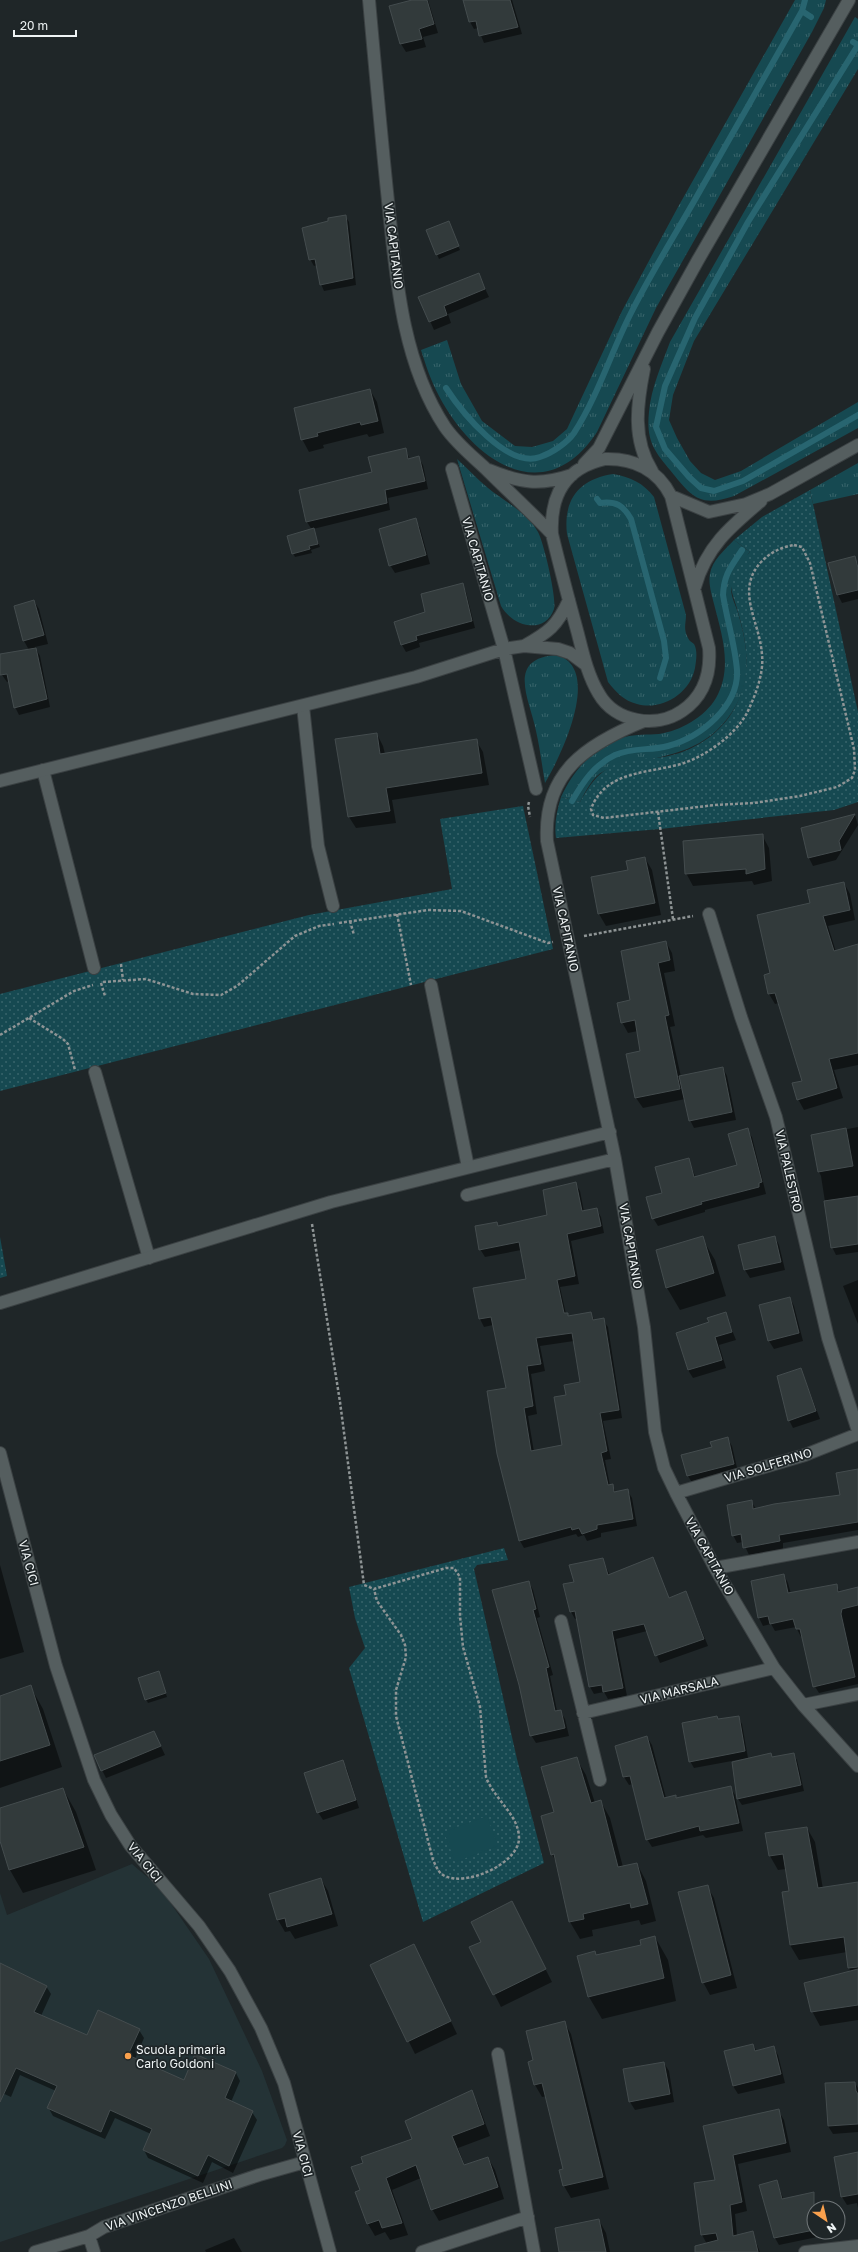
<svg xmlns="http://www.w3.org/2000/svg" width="858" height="2252" viewBox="0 0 858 2252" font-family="'Golos Text',sans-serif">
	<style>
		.built { fill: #243336 }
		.grass { fill: url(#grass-tufts) }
		.park { fill: url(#park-dots) }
		.pitch { fill: #164951 }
		.shadow { fill: #0007; fill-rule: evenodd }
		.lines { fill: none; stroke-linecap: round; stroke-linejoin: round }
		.stream { stroke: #286570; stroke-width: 6 }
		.building { fill: #323a3b; stroke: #444c4e; fill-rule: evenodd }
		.service-casing { stroke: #3b4143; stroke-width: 14 }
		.minor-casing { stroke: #3b4143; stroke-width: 14 }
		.path { stroke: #8e9495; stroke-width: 2.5; stroke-dasharray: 3 2; stroke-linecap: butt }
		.service { stroke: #555e5f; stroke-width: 12 }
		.minor { stroke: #555e5f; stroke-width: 12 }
		.poi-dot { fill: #f9a04d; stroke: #1f2628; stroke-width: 1.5 }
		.labels { text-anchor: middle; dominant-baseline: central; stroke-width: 3.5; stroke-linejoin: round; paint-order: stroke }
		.street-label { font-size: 12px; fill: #eff4f5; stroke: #1f2628 }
		.poi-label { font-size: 12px; fill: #eff4f5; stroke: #1f2628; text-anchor: start }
	</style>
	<defs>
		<pattern id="grass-tufts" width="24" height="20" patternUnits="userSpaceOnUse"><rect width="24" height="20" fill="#164951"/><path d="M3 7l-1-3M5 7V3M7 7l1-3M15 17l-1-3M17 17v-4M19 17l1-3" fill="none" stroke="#38646b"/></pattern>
		<pattern id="park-dots" width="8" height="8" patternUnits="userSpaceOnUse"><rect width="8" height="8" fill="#164951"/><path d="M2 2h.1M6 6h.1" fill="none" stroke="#38646b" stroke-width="1.8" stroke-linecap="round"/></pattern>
	</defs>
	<rect width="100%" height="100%" fill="#1f2628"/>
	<!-- built -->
	<path class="built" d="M132,1864L161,1889L209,1959L262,2071L287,2140L285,2145L282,2148L0,2242V1893L7,1915Z"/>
	<!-- grass -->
	<path class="grass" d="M795,0H826L824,8L812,32L656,308L597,432C545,511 473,461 439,396C431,381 426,366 421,350L447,340L461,384L482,421L515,446L532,447L553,441L567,429L622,311L678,207Z
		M855,17L858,19V69L694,341L673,395L669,420L677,438L690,461L701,473L715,480L741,471L858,402V428L734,496C699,508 691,496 670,470C654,451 646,440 649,412C651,388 662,364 670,342Z
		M457,459C467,468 477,479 488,488C505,502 527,512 538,532C544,543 557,599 554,609C545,635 513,627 501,606Z
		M858,463V494L813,504L810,490Z
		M613,474C631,477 643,483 654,497L686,615C686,623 683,629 688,638C689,641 692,642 694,644C698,651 696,661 695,668C690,694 661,711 637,704C624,701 616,692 608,682L567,534C563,500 579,479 613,474Z
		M734,540L750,552C743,560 731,578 731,589C731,597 736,606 738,613C748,647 753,681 732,712C706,751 672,754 630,764C623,766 611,767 604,771C592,777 586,791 580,802L561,797C574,769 595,746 625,737C636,734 648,735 659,734C680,731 705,717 716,698C733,668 722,635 714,604C712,595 708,584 710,574C712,560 725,550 734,540Z
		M557,655C603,669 561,756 545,783C542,766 540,748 536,731C530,700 505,658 557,655Z"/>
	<!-- park -->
	<path class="park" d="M810,490L858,712V802L834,810L660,829L556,838C554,823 557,811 561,797L580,802C587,790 593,779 604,771C619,760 638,759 656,758C687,755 717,738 733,711C752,678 748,646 738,612C735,600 727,585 733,573C737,565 744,559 750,552L734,540L762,517Z
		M523,806L553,949L0,1091V994L309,915L452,889L440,819Z
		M0,1237L7,1276L0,1278Z
		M504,1548L508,1560L477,1565L474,1569L517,1759L544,1863L423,1922L349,1668L365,1648L355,1618L349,1587Z"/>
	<!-- pitch -->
	<path class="pitch" d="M487,1816L498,1846L455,1862L444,1832Z"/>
	<!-- shadow -->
	<path class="shadow" d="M415,0H428L438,33L423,37L426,47L406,52L401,44L391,7Z
		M464,0H512L522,34L484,43L478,28L474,29L470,22Z
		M345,216L349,222L356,285L324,291L321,284L317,265L314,266L310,259Z
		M450,226L460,250L439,259L427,231Z
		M478,274L489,297L448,314L451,323L434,330L420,298Z
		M370,390L377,402L384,433L369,437L367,434L323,445L324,448L309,452L302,439Z
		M405,449L410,459L418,457L423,465L428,489L388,498L390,510L313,529L320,547L311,550L312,553L295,557L293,553L312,530L307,522L300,491L373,472Z
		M415,519L420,528L430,564L395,573L390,565Z
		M854,557L858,564V599L842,603L838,595L829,563Z
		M462,585L466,592L475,628L419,643L420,647L406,652L402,645L427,613Z
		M34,601L39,609L48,644L35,647L40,656L50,707L19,715L15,707L9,681L7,682L2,675L0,655L29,650L24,641Z
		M377,734L383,746L385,754L476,740L483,752L489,785L392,800L396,823L356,828L349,817Z
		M855,815L858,825L836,860L813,866L809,858L802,828Z
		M762,835L769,848L772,881L754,885L752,881L693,886L686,873Z
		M645,858L652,870L661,915L606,926L599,914L629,870Z
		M844,883L850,894L855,920L828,926L836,952L858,951V1065L834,1070L843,1098L804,1110L798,1099L803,1081L779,1003L775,1004L769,994L772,974L811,903Z
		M666,942L672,953L675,971L664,973L675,1026L670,1027L681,1077L723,1068L727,1076L736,1120L694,1128L690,1120L685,1099L643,1108L636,1098L627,1055L641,1052L638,1031L628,1033L622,1022L632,1001Z
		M858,1127V1252L836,1255L832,1247L821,1176L819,1172L812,1136Z
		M747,1130L752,1137L766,1194L705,1210V1212L658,1226L653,1218L663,1193L688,1159L696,1178L738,1166Z
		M575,1183L580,1191L584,1212L596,1209L601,1217L604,1233L571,1241L579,1284L560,1287L566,1314L569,1317L591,1313L595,1321L603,1320L608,1327L622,1418L603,1421L611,1459L605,1460L610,1486L612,1485L616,1492L627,1490L632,1498L637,1526L601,1533V1537L587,1541L584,1535L578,1537L576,1534L524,1548L520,1541L507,1389L493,1325L484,1327L480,1319L475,1289L527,1280L521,1250L485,1257L480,1249L497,1223L499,1227L548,1216ZM574,1341L582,1383L567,1396L563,1446L534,1452L528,1416L537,1414L531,1374L545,1371L540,1346Z
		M775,1237L779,1245L785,1270L750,1278L745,1270L739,1246Z
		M702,1238L715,1260L726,1296L680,1310L667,1288Z
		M858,1280V1324L843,1286Z
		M790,1298L794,1306L803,1341L774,1349L769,1341Z
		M725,1313L736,1340L719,1345L726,1368L693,1378L688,1370L677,1333L710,1323Z
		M801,1369L820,1419L793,1428L789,1420Z
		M727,1438L732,1446L738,1472L693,1484L688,1476L683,1456L713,1448Z
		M858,1470V1530L783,1543V1549L749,1555L743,1542L737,1543L733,1535L751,1501L756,1509L842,1496Z
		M602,1559L610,1575L652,1559L669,1598L686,1592L708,1646L660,1663L647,1631L616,1639L627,1696L608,1699L604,1692L594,1694L590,1687L577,1618L575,1619L571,1612L575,1582Z
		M0,1565L24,1652L0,1659Z
		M784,1575L788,1583L791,1594L836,1585L841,1593L858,1588V1684L819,1693L814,1685L803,1637H801L796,1627L775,1631L771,1624L763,1626L759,1618L752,1582Z
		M529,1582L533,1590L540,1617L537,1618L553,1675L550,1676L557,1711H560L565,1719L569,1736L536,1743L531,1735Z
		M160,1676L167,1697L148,1703L146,1699Z
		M30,1686L43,1709L62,1767L0,1788V1697Z
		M738,1717L742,1724L748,1758L694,1768L690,1761L718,1720Z
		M154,1732L165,1755L106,1778L102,1770Z
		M647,1737L652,1745L666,1798L675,1796L676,1799L730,1787L735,1795L743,1831L706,1838L703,1835L652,1847L647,1839L633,1784L629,1785L624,1777L616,1746Z
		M793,1754L797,1760L804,1791L742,1805L738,1799L773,1758Z
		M576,1758L586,1775L595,1803L601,1802L610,1818L623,1867L637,1864L646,1881L656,1921L641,1925L639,1920L592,1930L593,1936L580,1939L570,1922L556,1862L552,1854L555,1813Z
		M342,1761L347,1769L359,1808L323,1820L318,1812Z
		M63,1789L76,1812L96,1870L23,1893L10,1870L0,1838V1809Z
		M807,1828L815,1842L823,1889L858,1883V2020L820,2026L812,2011L850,1972L847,1952L799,1960L790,1945L783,1893L790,1892L786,1869L778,1870L770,1856L766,1834Z
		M321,1879L328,1891L338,1926L295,1939L290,1931L285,1932L278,1920L270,1895Z
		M707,1886L714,1898L737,1988L710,1995L703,1982Z
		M512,1903L552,1982L501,2007L471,1948L482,1942Z
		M655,1937L668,1960L676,2001L602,2019L589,1997L596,1956L642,1945Z
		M420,1958L457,2034L415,2054L371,1965Z
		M0,1971L46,1986L51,1994L41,2016L87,2037L139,2030L144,2038L135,2059L184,2081L196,2055L236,2073L240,2081L231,2102L252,2112L257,2120L233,2173L212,2162L203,2183L148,2158L144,2150L151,2134L115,2118L105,2139L53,2116L48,2107L56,2091L20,2075L11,2097L0,2092Z
		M564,2022L571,2034L609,2189L571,2198L564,2186L560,2171L565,2170L547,2096L542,2097L535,2085L529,2062L535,2061Z
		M753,2045L757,2051L773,2047L778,2055L785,2083L738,2094L733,2086Z
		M664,2063L669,2071L674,2102L635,2110L630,2102Z
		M855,2083L858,2088V2132L833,2134L828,2126Z
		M471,2092L478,2104L490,2136L458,2148L465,2166L488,2158L495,2170L504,2199L439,2221L432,2209L421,2178L392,2190L408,2235L390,2240L385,2232L375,2236L368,2224L361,2191L364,2163L413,2140Z
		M778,2110L784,2120L791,2152L738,2164L747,2211L735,2214L737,2236L752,2232L760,2252H722L707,2244L702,2235L695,2184L716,2181L704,2126Z
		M858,2153V2208L857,2203L847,2205L842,2197L835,2158Z
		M776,2181L784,2200L810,2194L816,2208H814V2232H821L822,2236L779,2245L775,2238Z
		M599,2220L606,2233L610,2252H560Z
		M234,2238L242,2252H206L205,2250Z"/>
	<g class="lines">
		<!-- stream -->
		<path class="stream" d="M802,11L811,17
			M853,42L858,45
			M858,45L748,222L695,318L665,386L656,427L665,449L689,477L701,488L714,491L743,481L858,415
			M446,388C461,411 507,469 540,457C552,453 567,443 574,433C598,396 611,352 631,313C652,271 678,230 701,189C735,130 768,70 802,11L805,0
			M597,499L600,503C616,501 623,505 631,519L664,641L666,658L660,678
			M572,801C583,782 594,765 615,755C633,747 650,751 668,746C701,737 739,706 737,670C735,645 727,620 723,595C724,574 731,567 742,550"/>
	</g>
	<!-- building -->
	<path class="building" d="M412,0H427L434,24L419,29L422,39L400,44L389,6Z
		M463,0H510L518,27L479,36L476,21L469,22Z
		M346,215L353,278L320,285L315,259L309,260L302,228L328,221V218Z
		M449,221L459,246L436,255L426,230Z
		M479,273L485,289L444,306L447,315L429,322L418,297Z
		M370,389L378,421L361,425L360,422L317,433L318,436L301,440L294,408Z
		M406,448L408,459L419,456L425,481L385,490L387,503L306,522L299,490L372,472L368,457Z
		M416,518L426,555L389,566L379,529Z
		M314,528L318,544L309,546L310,549L292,554L287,536Z
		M855,556L858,568V590L837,595L828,563Z
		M463,583L472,621L416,636L417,640L401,645L394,622L425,612L421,594Z
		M34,600L44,635L23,641L14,606Z
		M36,648L47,699L14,708L7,674L0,675V654Z
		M377,733L380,754L477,739L482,773L386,788L390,811L348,817L335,739Z
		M855,814L839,841L841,850L808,858L801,828Z
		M763,834L765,869L746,874V869L685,874L683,841Z
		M645,857L655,903L598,914L591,877L628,870L626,861Z
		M844,882L850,910L823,916L834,951L858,944V1053L829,1059L837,1088L797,1100L792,1083L802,1081L775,993L768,994L764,975L770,973L757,915L810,903L807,890Z
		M666,941L670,960L658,963L669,1015L665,1016L680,1089L635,1098L626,1054L640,1051L635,1020L621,1023L617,1003L630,1000L621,951Z
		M723,1067L732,1112L689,1121L679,1076Z
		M748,1128L762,1182L759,1183V1187L701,1202L702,1204L652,1219L646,1197L662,1193L655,1167L689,1158L694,1177L737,1165L728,1134Z
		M846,1128L853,1166L818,1172L811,1135Z
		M576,1182L582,1211L597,1208L601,1226L567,1234L575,1276L557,1280L564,1313H568V1316L591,1312L593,1320L604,1318L619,1410L600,1413L607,1451L601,1453L608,1485L613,1484L614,1492L628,1489L633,1519L597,1525V1529L582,1534L579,1528L572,1530L571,1527L519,1541L497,1454L487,1391L506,1388L491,1317L479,1319L473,1288L526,1279L519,1242L479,1250L475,1226L497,1222L498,1226L547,1215L543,1190ZM572,1333L580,1382L564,1385L566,1395L554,1397L562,1445L531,1451L524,1408L533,1406L527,1366L541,1364L536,1338Z
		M858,1196V1244L831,1248L824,1201Z
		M703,1236L714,1273L666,1288L656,1250Z
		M775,1236L781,1262L744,1270L738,1245Z
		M790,1297L799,1333L768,1341L759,1305Z
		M726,1312L732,1332L715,1337L722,1360L688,1370L676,1333L709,1322L707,1318Z
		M801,1368L816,1411L788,1421L777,1376Z
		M728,1437L734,1464L687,1476L681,1455L712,1447L710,1442Z
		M858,1469V1522L779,1535L780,1541L743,1548L741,1534L732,1536L727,1505L752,1500L753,1509L774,1504L840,1495L836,1473Z
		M653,1557L669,1598L686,1591L704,1639L655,1656L644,1624L612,1631L623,1688L603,1692L602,1685L589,1687L575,1611L570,1612L563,1584L574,1582L569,1565L603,1558L608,1575Z
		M784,1574L788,1593L837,1584L838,1592L858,1587V1605L842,1609L841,1614L855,1677L813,1687L800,1629H796L793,1619L770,1624L768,1616L758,1618L751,1581Z
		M529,1581L536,1609L533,1610L549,1667L546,1668L555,1711L561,1710L565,1728L530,1736L519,1685L492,1590Z
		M159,1671L166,1693L145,1700L138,1678Z
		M31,1685L50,1745L0,1761V1696Z
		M717,1716L718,1719L739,1716L745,1751L689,1762L682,1723Z
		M154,1731L161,1746L101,1771L94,1755Z
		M647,1736L664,1798L676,1795V1798L731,1786L739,1823L700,1831L699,1826L646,1840L630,1776L623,1777L615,1746Z
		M771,1753L772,1757L794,1753L801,1785L737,1799L732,1762Z
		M577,1757L591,1803L601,1800L618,1867L637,1863L648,1904L631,1908L630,1903L583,1914L584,1919L569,1922L554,1854L551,1855L541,1816L554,1812L541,1767Z
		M343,1760L356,1800L317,1813L304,1773Z
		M63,1788L84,1847L9,1870L0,1841V1808Z
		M807,1827L818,1888L858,1882V1967L848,1968L844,1937L790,1945L782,1892L789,1891L783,1854L769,1856L765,1833Z
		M321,1878L332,1914L287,1927L285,1918L277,1920L269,1894Z
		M708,1885L731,1975L702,1983L678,1892Z
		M512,1901L546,1969L493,1995L469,1947L481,1942L471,1922Z
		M655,1936L664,1978L588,1997L577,1956L595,1951L596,1955L641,1945L640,1940Z
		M414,1944L451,2021L407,2042L370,1965Z
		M0,1963L47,1986L34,2012L87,2035L98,2010L140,2029L128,2055L184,2080L195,2054L236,2072L225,2098L253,2111L229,2166L208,2155L198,2176L143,2150L152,2129L110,2110L101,2132L47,2108L57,2086L16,2068L0,2102Z
		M858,1969V2005L811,2012L804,1983Z
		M565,2021L603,2177L563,2186L559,2170L563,2169L542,2083L534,2085L528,2062L533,2060L526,2031Z
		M753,2044L755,2051L774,2046L781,2074L733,2086L724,2051Z
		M664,2062L670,2094L629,2102L623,2069Z
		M855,2082L856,2091L858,2094V2124L828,2126L825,2083Z
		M472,2090L484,2124L452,2136L464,2165L488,2157L498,2187L431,2210L416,2165L386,2178L402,2223L382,2228L379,2220L367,2224L355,2192L360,2190L351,2167L363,2163L361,2157L412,2139L405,2121Z
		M779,2109L786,2143L733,2155L742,2202L730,2205L733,2236L753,2231L758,2252H695V2246L718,2240L716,2233L701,2235L694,2183L715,2180L703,2126Z
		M858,2152V2194L841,2197L834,2157Z
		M777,2180L782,2199L814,2192V2230L774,2238L759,2185Z
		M599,2219L606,2252H559L555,2228Z"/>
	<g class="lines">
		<!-- service casing -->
		<g class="service-casing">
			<path id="service" d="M303,706L318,846L333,906
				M43,770L94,968
				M431,985L468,1167
				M95,1072L149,1258
				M805,2252L858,2246"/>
		</g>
		<!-- minor casing -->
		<g class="minor-casing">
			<path id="minor" d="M369,0C375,67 381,134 388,201C396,277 402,362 445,427C456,443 471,455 485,468C507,490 530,511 552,534
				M644,369C637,404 632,439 652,471
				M605,459C634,458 658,470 671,496L709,648C711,674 704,696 682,711C656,729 615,722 599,694C588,676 583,654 578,634C569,601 560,567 552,534C550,495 565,468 605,459Z
				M584,464L599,448L658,332L698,260L849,0
				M452,469L504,649L536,789
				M489,470C521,483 539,486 572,475
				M671,496L709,512L746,504L770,494L858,445
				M695,587C706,547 730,527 761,501
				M524,646C549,632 557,626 569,600
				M644,721C587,744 543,772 547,841L615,1159L644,1327L655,1432L664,1468L676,1493L715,1568L774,1668L803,1705L858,1766
				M0,781L416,677L504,649L524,646L558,649L570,653L586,665
				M709,914L741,1017L776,1117L828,1338L858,1431
				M467,1195L615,1159
				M0,1303L331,1202L610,1132
				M0,1453L56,1666L94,1780L111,1815L130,1845L199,1926L230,1971L261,2028L284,2083L330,2252
				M676,1493L805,1455L858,1434
				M715,1568L858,1542
				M561,1621L600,1780
				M803,1705L858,1694
				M583,1713L774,1668
				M498,2054L534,2252
				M89,2236L94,2252
				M35,2252L89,2236L104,2227L259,2175L305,2162
				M422,2252L528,2217"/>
		</g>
		<!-- path -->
		<path class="path" d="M794,545L802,547L810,563L854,749L855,770L852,778L837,787L800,796L754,803L715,805L604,818L593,815L591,809C606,769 650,774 684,763C707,755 735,735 747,713C755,696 764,674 762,655C760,621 734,590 762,561C771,552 782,547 794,545Z
			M529,802L528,806L530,817
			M658,812L673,919
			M397,914L411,985
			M350,921L354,935
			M339,923L428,910L461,911L548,943L553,942
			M584,936L693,916
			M121,964L123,980
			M103,982L146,979L193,994L221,995L237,986L295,936L319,926L334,924
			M101,983L105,996
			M29,1018L63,1039L68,1044L75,1070
			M0,1035L74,991L93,985
			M312,1224L340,1402L364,1585L374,1589L446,1568H454L460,1577V1616L463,1647L480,1707L486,1777C494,1799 519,1815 519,1838C519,1864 464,1888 443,1875C438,1872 436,1866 433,1860L396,1716V1690L406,1657L405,1645L401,1635L377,1601L374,1589"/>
		<!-- service -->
		<use href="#service" class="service"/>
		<!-- minor -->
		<use href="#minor" class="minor"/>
	</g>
	<!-- markers -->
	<circle class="poi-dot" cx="128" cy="2056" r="4"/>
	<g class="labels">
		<!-- street labels -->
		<g class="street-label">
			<text transform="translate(394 246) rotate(83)">VIA CAPITANIO</text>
			<text transform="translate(478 559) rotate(74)">VIA CAPITANIO</text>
			<text transform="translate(566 929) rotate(78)">VIA CAPITANIO</text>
			<text transform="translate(789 1171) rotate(77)">VIA PALESTRO</text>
			<text transform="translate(631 1246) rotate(80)">VIA CAPITANIO</text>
			<text transform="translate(768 1465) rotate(-17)">VIA SOLFERINO</text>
			<text transform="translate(710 1556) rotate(61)">VIA CAPITANIO</text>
			<text transform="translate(29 1563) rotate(75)">VIA CICI</text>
			<text transform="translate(679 1690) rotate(-14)">VIA MARSALA</text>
			<text transform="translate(145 1862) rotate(51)">VIA CICI</text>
			<text transform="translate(303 2154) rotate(75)">VIA CICI</text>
			<text transform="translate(169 2205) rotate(-19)">VIA VINCENZO BELLINI</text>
		</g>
		<!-- poi labels -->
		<g class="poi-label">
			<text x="136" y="2049">Scuola primaria<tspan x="136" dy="14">Carlo Goldoni</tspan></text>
		</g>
	</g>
	<!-- north arrow -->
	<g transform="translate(826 2220) rotate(145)"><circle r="19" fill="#1f2628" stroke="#72787a"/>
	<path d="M0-3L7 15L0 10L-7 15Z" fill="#f9a04d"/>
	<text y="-6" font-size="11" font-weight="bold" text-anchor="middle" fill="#eff4f5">N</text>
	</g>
	<!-- scale -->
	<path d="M14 30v6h62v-6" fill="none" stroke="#eff4f5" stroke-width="2"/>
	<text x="20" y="30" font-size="12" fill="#eff4f5" stroke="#1f2628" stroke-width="3" paint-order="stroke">20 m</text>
</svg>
